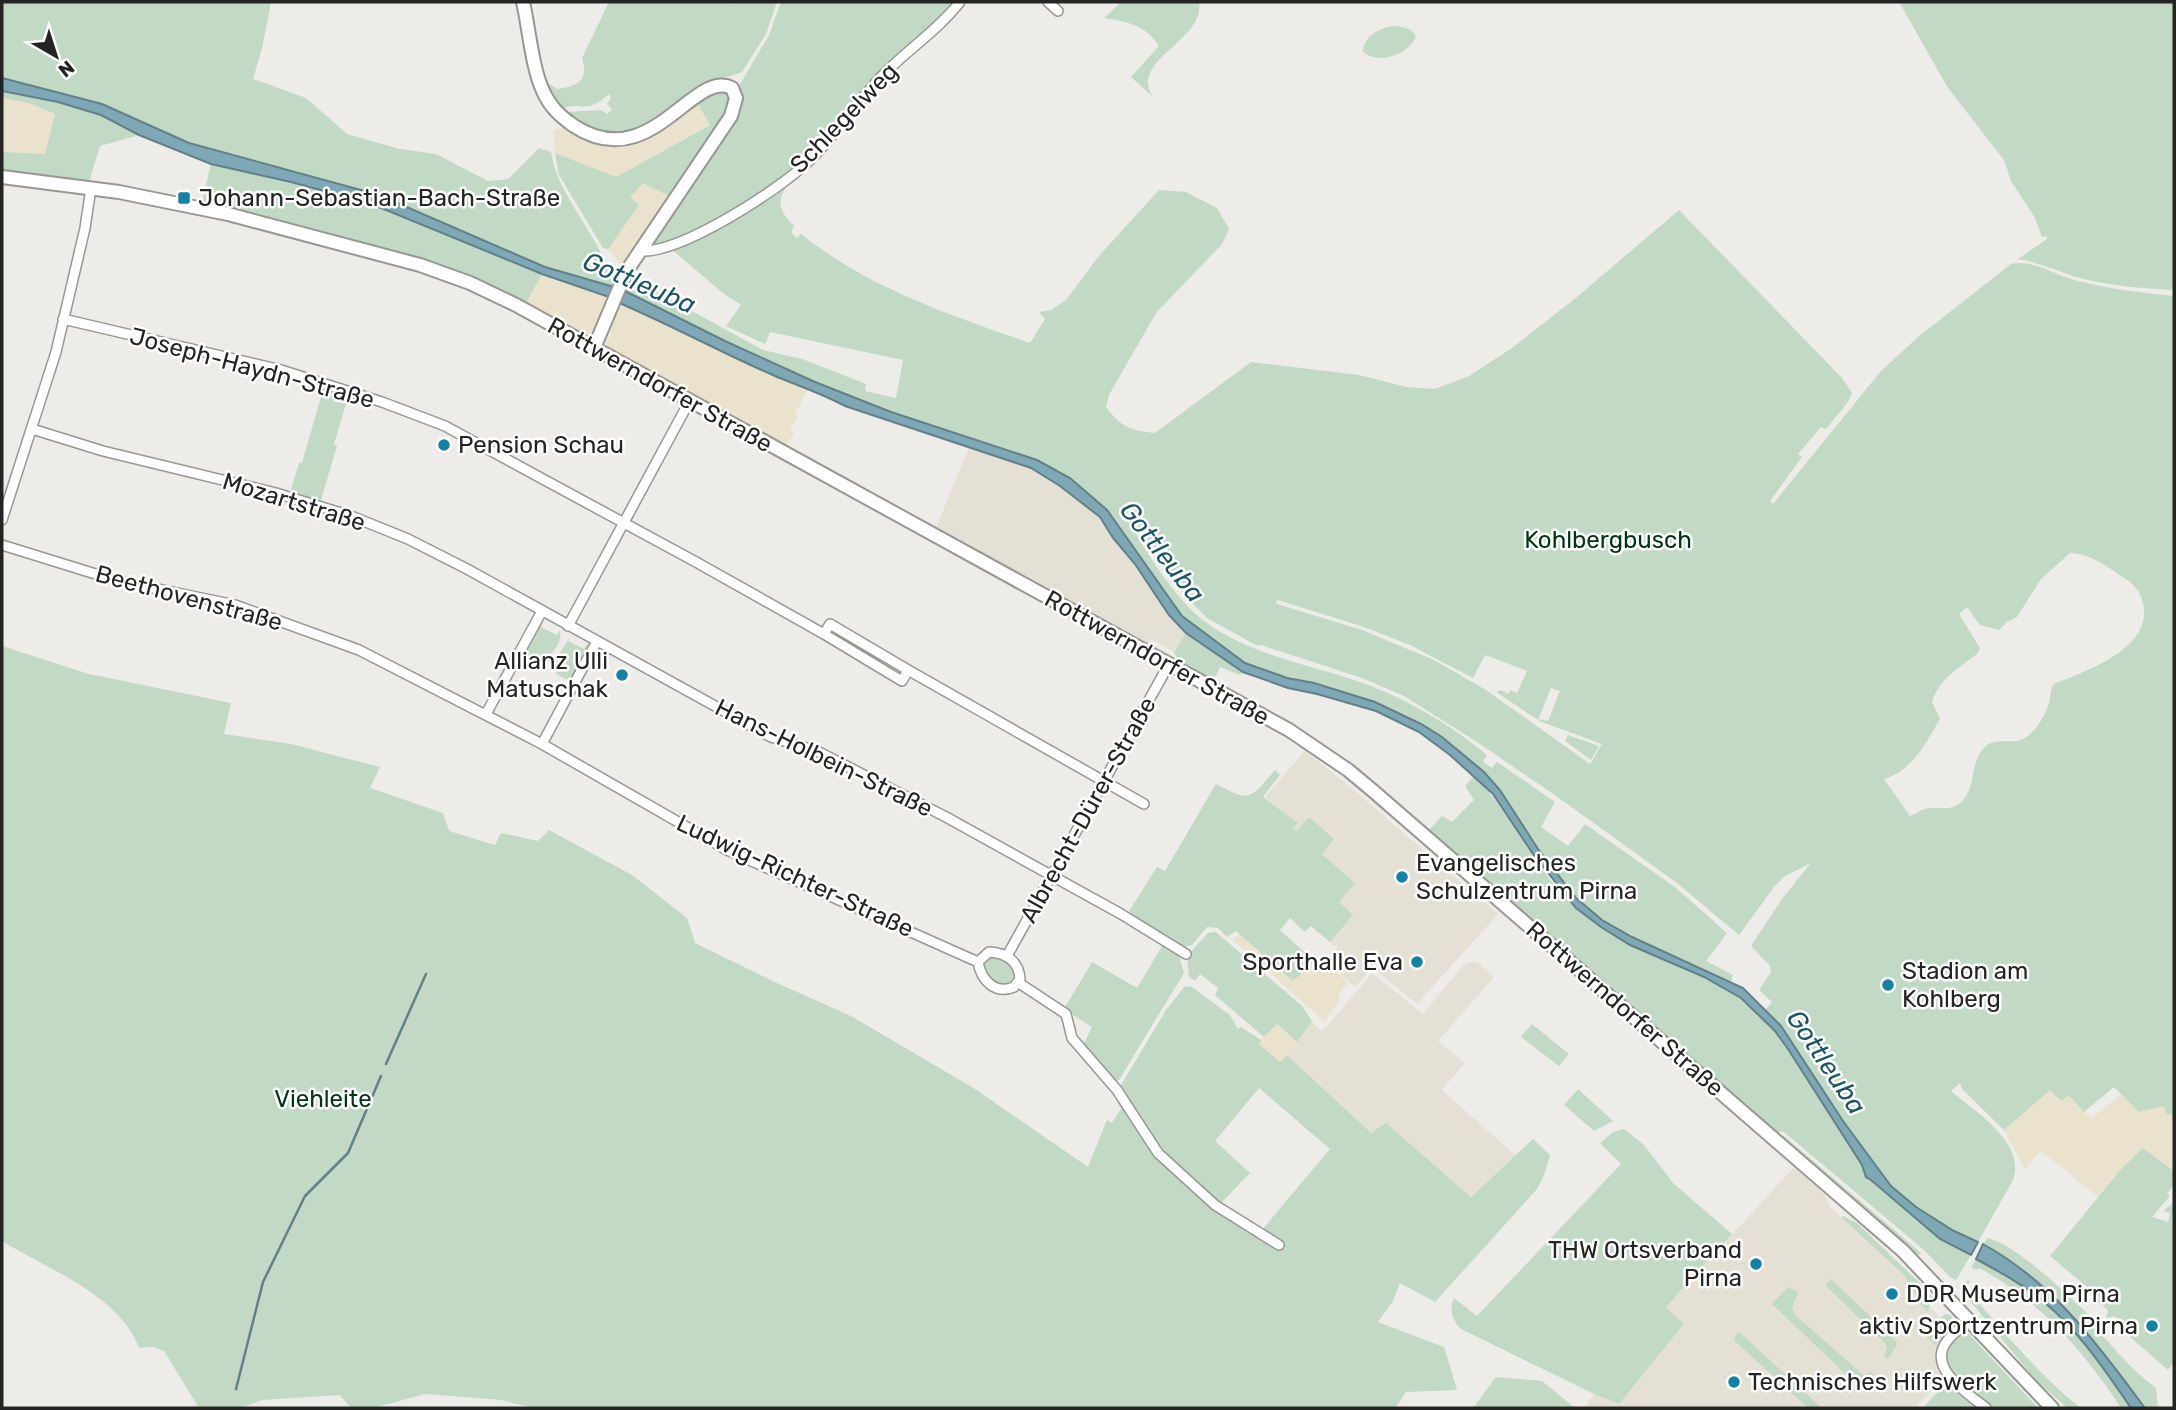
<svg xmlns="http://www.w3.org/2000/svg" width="2176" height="1410" viewBox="0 0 2176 1410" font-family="Rubik,sans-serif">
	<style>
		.built { fill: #e4e0d5 }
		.industrial { fill: #eae2cc }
		.green { fill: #c1d9c5; fill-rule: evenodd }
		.water { fill: #7ea8b5; stroke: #638089; stroke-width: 2 }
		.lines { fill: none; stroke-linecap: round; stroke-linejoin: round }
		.stream { stroke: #638089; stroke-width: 2.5 }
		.street-casing { stroke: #989794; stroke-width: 12 }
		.secondary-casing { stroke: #989794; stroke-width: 16 }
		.street { stroke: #fff; stroke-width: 9 }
		.secondary { stroke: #fff; stroke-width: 12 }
		.poi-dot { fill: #1380a8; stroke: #fff; stroke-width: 2.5 }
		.labels { text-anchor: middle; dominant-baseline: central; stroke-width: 5; stroke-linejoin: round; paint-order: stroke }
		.street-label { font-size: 24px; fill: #242422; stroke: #fff }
		.poi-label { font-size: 24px; fill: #242422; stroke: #fff; text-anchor: start }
		.park-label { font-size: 24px; fill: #003514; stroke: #fff }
		.water-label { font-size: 26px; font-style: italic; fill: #1b5564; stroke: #fff }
	</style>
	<rect width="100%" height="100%" fill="#edece8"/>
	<!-- built -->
	<path class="built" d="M969,447L1031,468L1060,486L1100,517L1113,538L1135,564L1169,615L1186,633L1174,652L1151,639L1147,647L970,548V545L957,538L953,539L935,530Z
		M1305,751L1349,786L1498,914L1417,1004L1372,967L1355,987L1326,961L1338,948L1315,930L1355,883L1293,828L1297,823L1265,797Z
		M1473,962L1478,963L1494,977L1438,1041L1465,1063L1442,1090L1515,1155L1471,1197L1386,1123L1372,1134L1287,1055L1312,1021L1320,1031L1325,1029L1372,973L1423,1014L1459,970L1465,964Z
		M1794,1167L1825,1195L1830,1207L1904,1275L1922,1306L1928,1312L1930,1307L1940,1317L1926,1336L1935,1345L1955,1329L1960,1335L1947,1349L1950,1370L1943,1378L1915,1408H1584L1594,1394L1619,1404L1684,1324L1666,1307Z"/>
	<!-- industrial -->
	<path class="industrial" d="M2,98L29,103L55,114L45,155L2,152Z
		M696,101L710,124L616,177L555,153L553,130L567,126Z
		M643,182L671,197L622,266L608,249L638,205L630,197Z
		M542,274L609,297L596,329L585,336L578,334L525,305Z
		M617,302L666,323L776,376L808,389L795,414L798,417L790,430L794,433L785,448L607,348L604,337L610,338L613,320L610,318Z
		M1239,933L1292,980L1320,957L1348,983L1339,993L1340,1000L1324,1021L1233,940Z
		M1276,1024L1297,1042L1280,1063L1258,1044Z
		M2050,1089L2069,1094L2091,1119L2121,1094L2139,1112L2164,1106L2169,1115L2174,1117V1171L2143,1148L2122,1168L2098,1197L2041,1151L2025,1169L2004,1130Z"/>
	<!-- green -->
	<path class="green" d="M2,2H271L262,48L253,79L306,98L347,134L400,149L436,154L488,181L508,179L539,148L551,152C557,187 578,211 595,242C603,255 606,268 617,280L614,287L545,267L379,195L189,143L102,104L2,78Z
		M609,2H732L733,4L735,2H777L766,34L742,72L707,84L652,124L615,137L588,130L566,112L601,110L607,114L612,110L607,104L611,98L609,94C584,116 583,100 561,109L557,108L542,79L557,89C578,86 589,81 582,58Z
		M781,2H958L794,170L742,207L675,241L651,249L648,246L739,105V86L769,35Z
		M1121,2H1199C1205,34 1152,52 1148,80C1147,85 1150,91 1152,96L1131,77L1159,46C1145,24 1127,22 1104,18Z
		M1899,2H2174V290C2142,288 2107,286 2076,277C2057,271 2039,262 2018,259L2047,239V236L2042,237L2034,216L2011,181L2004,160L1948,88Z
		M1393,26C1402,27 1412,27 1416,37C1407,55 1380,65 1363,52C1363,37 1379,28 1393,26Z
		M717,87L731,95L730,109L624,268L622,266L671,197L643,183L630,197L639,205L608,249L603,248L559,175L555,153L616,177L710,125L696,101Z
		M2,91L58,102L101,115L139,135L100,146L89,182L2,173V152L45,154L55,114L29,103L2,98Z
		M211,164L291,182L374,205L542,274L525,305L342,239L202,202Z
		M794,176C779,197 773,205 794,226L791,232L797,238L801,234C868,288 950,315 1030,343L1045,319L1039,312L1051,310L1066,300L1098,257L1159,190L1186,192L1217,208L1229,229L1222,244L1156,313L1109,395L1106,407C1122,428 1130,430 1155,433L1251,362L1359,375L1406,387L1435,389L1469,376L1512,348L1577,297L1679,210L1842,378L1852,393L1848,402L1826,429L1821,427L1798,454L1802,457L1770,501L1773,504L1881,371L1918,337L2011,264C2034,259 2056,276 2078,281C2110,289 2142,293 2174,296V1117L2166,1113L2164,1106L2139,1112L2114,1087L2084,1112L2069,1095L2061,1101L2050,1090L2004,1130L1962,1089L1960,1083L1951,1091C1975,1112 2026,1142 2013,1180L1978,1242L1954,1231L1916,1207L1891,1186L1843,1121L1781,1026L1765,1010L1772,1002L1759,990L1771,972L1770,966L1751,946L1782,899L1811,863L1785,876L1774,887L1739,935L1677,883L1559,798L1474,740L1404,696L1362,678L1261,645H1256L1207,618L1185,596L1133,522L1130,523C1148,556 1178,603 1208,624C1254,656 1311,665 1363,683C1407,699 1451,725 1487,755L1483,762L1492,768L1497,762L1555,802L1541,827L1568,846L1585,824L1676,888L1727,933L1706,961L1733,975L1731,983L1632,937L1602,920L1576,898L1538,849L1500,790L1484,772L1442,737L1375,702L1314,683L1287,678L1245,663L1205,634L1182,616L1139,555L1047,466L1037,460C988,444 938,430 890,412C799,378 710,335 623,290L628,281L635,280L763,350L802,359L866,384L865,391L896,398L903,360L770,332L765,344L726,326L741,305L724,294L671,249ZM2070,553C2092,554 2106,566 2124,578C2136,585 2142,594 2144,608C2149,650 2084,672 2054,684C2050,690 2051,693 2050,699C2047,713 2036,733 2023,739C2010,745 1994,736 1983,749C1970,764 1976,789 1961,802C1949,813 1938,805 1925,809C1920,810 1915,814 1910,816L1884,779C1912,771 1926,743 1940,719L1932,702C1939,679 1958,668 1977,654L1980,648L1959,614L1967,607L1980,625L1999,630L2007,622L2017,617L2041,579ZM1278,600L1364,627L1410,645L1473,678L1485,655L1527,671L1517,693L1511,690L1508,694L1501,690L1496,692L1538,720L1551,688L1560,691L1548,721L1540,719L1539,721L1602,744L1590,764L1486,690L1434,660L1362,630L1277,604L1276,601Z
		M324,386L349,394L334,444L337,446L320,503L290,493L299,463H302Z
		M543,621L541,627L557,635L560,630C563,645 549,658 536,664L521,655L536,628Z
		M1186,633L1243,672L1240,675L1220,667L1214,681L1188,666L1186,668L1180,664L1174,652Z
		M571,636L568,641L584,649L587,644V654L571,682L556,674L555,660Z
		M2,646L89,674L231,703L224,734L291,744L380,767L370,788L443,813L449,831L495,845L501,833L538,841L549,830L632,875L687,918L695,943L777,983L851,1016L975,1089L1088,1167L1107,1120L1112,1123L1121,1109L1116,1099L1117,1096C1132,1120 1147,1145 1167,1166C1199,1201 1241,1224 1281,1249L1282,1246L1261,1231L1330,1149L1259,1088L1215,1141L1250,1173L1219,1205L1160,1151L1131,1111L1120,1087L1166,1010L1185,986L1192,987L1230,1015L1238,1029L1241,1027L1261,1040L1259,1044L1280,1062L1287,1055L1371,1133L1386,1123L1471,1197L1533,1139L1550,1155L1544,1175L1537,1189L1435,1302L1400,1283L1393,1301L1378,1322L1444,1347L1457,1390L1406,1392L1395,1408H534L501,1400L425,1394L373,1408H351L340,1395L262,1400L240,1408H199L164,1351L153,1347L139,1348C120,1295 47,1269 2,1241Z
		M1568,735L1599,746L1591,760L1565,741Z
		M1275,770L1280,775L1263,797L1298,823L1293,828L1297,831L1309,817L1334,839L1322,854L1355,883L1339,902L1353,915L1330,942L1311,926L1305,932L1290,918L1280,930L1314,961L1293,981L1236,931L1227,937L1218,928L1207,927L1192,945L1182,947L1128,913L1157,867L1165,871L1216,784C1251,803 1250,799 1275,770Z
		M1474,776C1514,815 1535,873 1578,909C1607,934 1640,950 1674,965C1696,976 1720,983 1741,998C1793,1036 1825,1113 1862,1165L1865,1177L1871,1180L1940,1239L1971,1255L1956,1280L1950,1277L1924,1250L1784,1132H1775L1615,994L1617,991L1593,971L1591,973L1429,830L1442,816L1452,822L1474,800L1465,786Z
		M1216,932L1302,1006L1312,1021L1297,1042L1277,1024L1264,1037L1215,995L1218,988L1200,974L1195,981L1189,977L1187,956L1208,933Z
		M1164,943L1178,952L1184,973L1119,1080L1113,1081L1082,1047L1092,1027L1064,1009L1092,962L1137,988Z
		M994,955L1013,965L1016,981L1004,987L984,976L982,960Z
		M1532,1024L1569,1054L1559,1066L1521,1037Z
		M1578,1089L1613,1121L1594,1131L1564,1105Z
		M1624,1129L1644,1145L1674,1184L1732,1234L1666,1307L1684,1324L1619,1404L1594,1394L1461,1329C1452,1320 1449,1309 1454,1298L1477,1316L1621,1164L1600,1143L1613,1132Z
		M1779,1135L1784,1136L1921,1253L1919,1255L1906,1246Z
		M2143,1148L2174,1171V1184L2167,1194L2170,1196L2152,1217L2168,1222L2170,1213L2163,1211L2174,1202V1362L2168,1370L2130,1337V1329L2115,1316L2106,1318L2108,1310L2090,1295L2088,1288L2050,1256L2122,1168Z
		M1843,1216L1857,1223L1927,1290L1932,1297L1928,1312L1922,1306L1904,1275L1841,1217Z
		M1988,1238C2019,1247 2063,1291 2087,1313L2085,1316C2108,1340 2129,1369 2156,1388L2158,1408H2145C2097,1344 2055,1284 1983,1244Z
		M1976,1259C2000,1272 2024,1285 2045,1303C2079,1331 2106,1372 2131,1408H2121C2084,1351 2040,1301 1979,1268L1977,1270L1971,1268Z
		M1831,1279L1895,1340L1897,1346L1887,1359L1884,1356L1887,1348L1885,1343L1825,1285Z
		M1968,1280L1970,1282L1965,1286C2001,1330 2037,1372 2080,1408H2067L2035,1379L1960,1289Z
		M1788,1287L1798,1292L1792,1307L1795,1315L1860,1372L1863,1375L1871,1372L1874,1375C1867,1381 1863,1384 1854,1382L1772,1304Z
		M1945,1314L1950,1315L1957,1324L1955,1329L1935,1345L1925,1335L1931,1326Z
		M1965,1330L2038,1408H1992L1950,1370L1944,1358L1947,1349Z
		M1738,1331L1822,1408H1808L1736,1342L1734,1339Z
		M1496,1377L1542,1381L1575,1408H1473Z
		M1950,1382L1981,1408H1923L1944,1385Z"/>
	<!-- water -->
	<path class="water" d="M2,78L102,104L189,143L379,195L545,267L614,287L609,297L542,274L374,205L291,182L211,164L139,135L101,115L58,102L2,91Z
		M623,290L725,341L815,382L891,412L1037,460L1070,478L1107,510L1182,616L1245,663L1287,678L1314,683L1375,702L1421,724L1442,737L1484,772L1500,790L1538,849L1576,898L1602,920L1632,937L1743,988L1781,1026L1843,1121L1891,1186L1916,1207L1954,1231L1978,1242L1971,1255L1940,1239L1871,1180L1866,1177L1862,1165L1788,1049L1775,1031L1741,998L1704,977L1630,945L1601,927L1576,908L1533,854L1493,794L1450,755L1419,732L1376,711L1317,694L1288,688L1243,672L1186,633L1169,615L1135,564L1113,538L1100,517L1060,486L1031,468L845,406C823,394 799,386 775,376C722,353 671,325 617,302Z
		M1983,1244C2055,1284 2097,1344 2145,1408H2131C2106,1372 2079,1331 2045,1303C2024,1285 2000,1272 1976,1259Z"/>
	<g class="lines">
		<!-- stream -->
		<path class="stream" d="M386,1064L426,974
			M236,1389L263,1282L305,1196L348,1153L381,1076"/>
		<!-- street casing -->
		<g class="street-casing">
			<path id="street" d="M1048,2L1058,11
				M640,251C680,254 779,190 809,161C836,135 856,103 882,76C907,50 938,30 960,2
				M63,319L281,370L382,402L445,426L696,562L824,634L902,681L908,670L1144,804
				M32,429L103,451L276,493L351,516L408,539L467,569L771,737L817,751L946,817L1121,914L1186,954
				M2,520L56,352L85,228L91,188
				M2,545L115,580L235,605L359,650L542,744L727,850L978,962
				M568,626L689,402
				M824,634L830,624L908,670
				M486,714L542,611
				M542,744L597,641
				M989,952C1006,953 1019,961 1020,979L1014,987C995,995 981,980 978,962Z
				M1007,956L1169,664
				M1019,983L1066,1014L1072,1038L1117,1090L1158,1153L1215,1205L1279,1245
				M1968,1321C1961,1328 1950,1335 1945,1344C1929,1370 1969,1394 1986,1408"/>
		</g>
		<!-- secondary casing -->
		<g class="secondary-casing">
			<path id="secondary" d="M523,2C529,28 532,68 543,91C550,107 560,116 574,126C651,176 693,68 732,88L736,98L731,116L626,272L594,348
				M2,177L119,192L228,214L420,265L470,283L516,305L1289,730L1348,770L1372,790L1903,1251L2052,1408"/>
		</g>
		<!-- street -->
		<use href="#street" class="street"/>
		<!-- secondary -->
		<use href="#secondary" class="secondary"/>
	</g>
	<!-- markers -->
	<g class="poi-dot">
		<rect x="177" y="191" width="14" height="14" rx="3.5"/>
		<circle cx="444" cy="445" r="7"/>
		<circle cx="622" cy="675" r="7"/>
		<circle cx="1402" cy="877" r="7"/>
		<circle cx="1417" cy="962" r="7"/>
		<circle cx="1888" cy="985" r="7"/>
		<circle cx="1756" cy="1264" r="7"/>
		<circle cx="1892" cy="1294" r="7"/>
		<circle cx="2152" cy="1326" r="7"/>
		<circle cx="1734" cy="1382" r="7"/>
	</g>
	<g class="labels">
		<!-- street labels -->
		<g class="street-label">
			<text transform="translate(844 118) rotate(-46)">Schlegelweg</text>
			<text transform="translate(252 368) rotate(15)">Joseph-Haydn-Straße</text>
			<text transform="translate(660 385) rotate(29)">Rottwerndorfer Straße</text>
			<text transform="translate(294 502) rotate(17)">Mozartstraße</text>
			<text transform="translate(189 598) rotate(15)">Beethovenstraße</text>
			<text transform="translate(1157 658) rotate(29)">Rottwerndorfer Straße</text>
			<text transform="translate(824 758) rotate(26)">Hans-Holbein-Straße</text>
			<text transform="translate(1088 810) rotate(-61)">Albrecht-Dürer-Straße</text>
			<text transform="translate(795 876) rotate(25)">Ludwig-Richter-Straße</text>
			<text transform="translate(1625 1009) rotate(41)">Rottwerndorfer Straße</text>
		</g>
		<!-- poi labels -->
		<g class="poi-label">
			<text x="198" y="198">Johann-Sebastian-Bach-Straße</text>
			<text x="458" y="445">Pension Schau</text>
			<text x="608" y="661" text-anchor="end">Allianz Ulli<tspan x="608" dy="28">Matuschak</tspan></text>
			<text x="1416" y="863">Evangelisches<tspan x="1416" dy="28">Schulzentrum Pirna</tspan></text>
			<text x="1403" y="962" text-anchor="end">Sporthalle Eva</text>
			<text x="1902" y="971">Stadion am<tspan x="1902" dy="28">Kohlberg</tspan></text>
			<text x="1742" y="1250" text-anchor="end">THW Ortsverband<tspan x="1742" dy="28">Pirna</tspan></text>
			<text x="1906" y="1294">DDR Museum Pirna</text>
			<text x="2138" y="1326" text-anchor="end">aktiv Sportzentrum Pirna</text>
			<text x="1748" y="1382">Technisches Hilfswerk</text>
		</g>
		<!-- park labels -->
		<g class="park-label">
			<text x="1608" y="540">Kohlbergbusch</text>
			<text x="323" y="1099">Viehleite</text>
		</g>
		<!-- water labels -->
		<g class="water-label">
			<text transform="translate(639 283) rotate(23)">Gottleuba</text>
			<text transform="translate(1162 552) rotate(52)">Gottleuba</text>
			<text transform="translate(1826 1062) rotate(56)">Gottleuba</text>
		</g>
	</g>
	<!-- border -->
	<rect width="2176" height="1410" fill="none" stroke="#242422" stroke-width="7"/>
	<!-- north arrow -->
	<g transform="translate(56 56) rotate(141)" stroke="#ffffff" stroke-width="5" paint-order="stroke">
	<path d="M0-5L12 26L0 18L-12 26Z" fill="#242422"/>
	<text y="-10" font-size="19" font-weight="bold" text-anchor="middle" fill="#242422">N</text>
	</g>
</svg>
